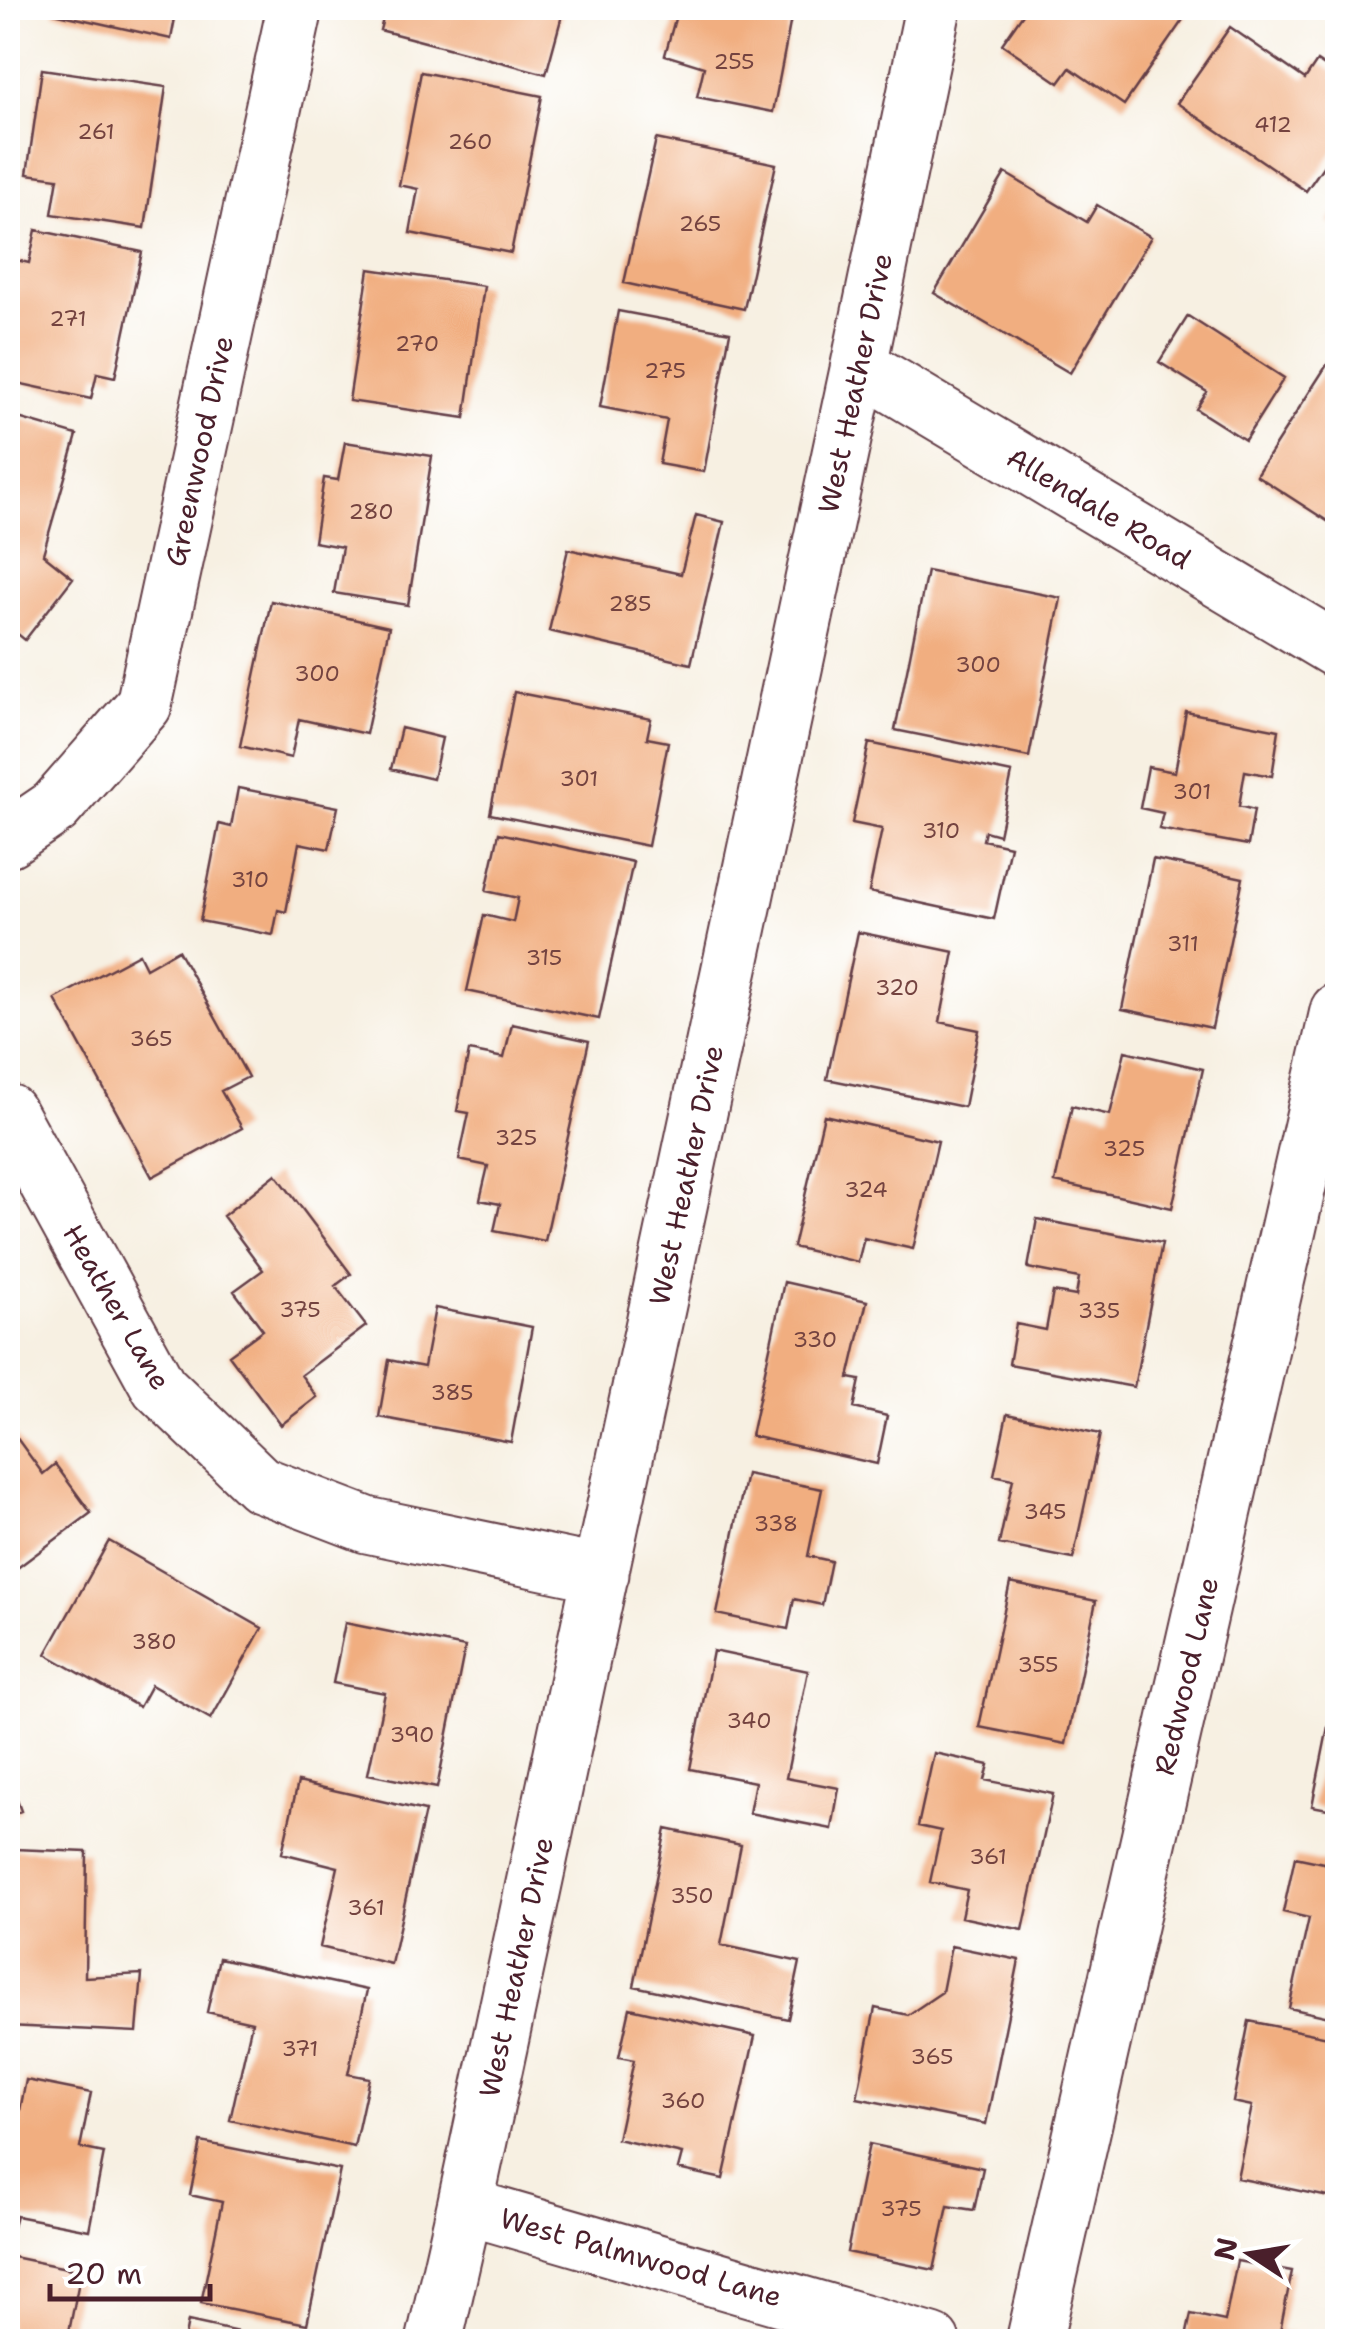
<svg xmlns="http://www.w3.org/2000/svg" width="1345" height="2349" viewBox="0 0 1345 2349" font-family="'Shantell Sans',sans-serif">
	<style>
		.building { fill: #f1ae80 }
		.lines { fill: none; stroke-linecap: round; stroke-linejoin: round }
		.street-casing { stroke: #643e46; stroke-width: 59 }
		.street { stroke: #fff; stroke-width: 55 }
		.labels { text-anchor: middle; dominant-baseline: central; stroke-width: 9; stroke-linejoin: round; paint-order: stroke }
		.number-label { font-size: 22px; fill: #744340 }
		.street-label { font-size: 28px; fill: #4a1f2b; stroke: #fff }
	</style>
	<rect width="100%" height="100%" fill="#fff"/>
	<filter id="ink" filterUnits="userSpaceOnUse"><feTurbulence type="fractalNoise" baseFrequency=".01" numOctaves="2"/><feDisplacementMap in="SourceGraphic" scale="20" xChannelSelector="R" yChannelSelector="G"/><feConvolveMatrix kernelMatrix="1 2 1 2 8 2 1 2 1" color-interpolation-filters="sRGB"/></filter>
	<filter id="wash" filterUnits="userSpaceOnUse"><feTurbulence type="fractalNoise" baseFrequency=".0048" numOctaves="4" result="noise"/><feDisplacementMap in="SourceGraphic" scale="40" xChannelSelector="R" yChannelSelector="G"/><feGaussianBlur stdDeviation="2.25" result="paint"/><feColorMatrix in="noise" values="0 0 0 0 0 0 0 0 0 0 0 0 0 0 0 0 0 1.4 0 .05"/><feComposite in="paint" operator="in"/></filter>
	<g filter="url(#wash)">
		<rect width="100%" height="100%" fill="#f7f0e2"/>
		<g id="blocks">
			<!-- building -->
			<path class="building" d="M56,8H177L171,39L54,13Z
				M386,8H564L546,74L380,30Z
				M678,8H793L773,112L697,97L704,67L665,55Z
				M1027,8H1191L1124,105L1070,68L1059,83L1002,44Z
				M1230,27L1305,79L1317,61L1338,75V145L1306,191L1177,103Z
				M42,69L166,87L145,228L52,214L58,178L27,174Z
				M421,72L542,96L511,253L410,233L418,189L399,185Z
				M656,139L776,164L744,309L624,283Z
				M1005,173L1087,222L1097,205L1151,237L1070,373L934,293Z
				M1338,208V228L1328,222Z
				M36,230L142,252L115,377L97,373L91,399L8,381V258L29,263Z
				M369,269L484,286L465,418L349,401Z
				M618,311L730,332L704,472L659,464L667,420L600,407Z
				M1188,316L1284,378L1245,440L1196,409L1207,392L1159,362Z
				M1332,357L1338,361V528L1256,475Z
				M8,415L77,435L43,554L73,578L25,640L8,626Z
				M345,442L432,456L408,605L334,593L342,547L314,542L324,478L338,480Z
				M696,515L724,522L691,664L549,631L568,549L681,574Z
				M927,571L1061,598L1029,757L895,730Z
				M271,601L389,627L366,734L299,719L291,758L240,746Z
				M514,692L651,719L647,738L668,742L648,846L490,814Z
				M1186,712L1279,730L1272,776L1245,771L1239,806L1254,810L1248,845L1159,829L1163,813L1140,808L1148,767L1175,772Z
				M401,728L442,738L433,779L391,769Z
				M869,743L1012,773L999,835L985,831L983,840L1010,846L994,919L869,892L882,829L852,823Z
				M238,788L338,807L329,849L299,843L286,912L278,910L273,935L200,921L219,824L231,827Z
				M499,833L633,862L599,1019L467,991L484,915L513,922L518,898L486,891Z
				M1153,859L1243,878L1212,1028L1122,1009Z
				M858,932L954,952L940,1022L979,1030L964,1107L827,1079Z
				M178,950L248,1077L221,1091L242,1128L152,1177L55,999L139,954L146,968Z
				M512,1024L589,1041L545,1241L494,1231L500,1204L480,1200L488,1166L459,1160L469,1113L457,1111L469,1051L504,1058Z
				M1125,1051L1203,1069L1172,1208L1055,1182L1072,1106L1110,1115Z
				M824,1115L938,1141L913,1249L864,1238L858,1262L793,1247Z
				M276,1174L351,1274L335,1286L366,1326L301,1375L317,1397L281,1425L229,1355L263,1330L234,1291L263,1270L223,1216Z
				M1037,1219L1162,1243L1134,1387L1009,1364L1016,1324L1046,1330L1053,1292L1076,1296L1079,1278L1028,1268Z
				M784,1282L867,1301L849,1378L860,1380L854,1408L887,1416L877,1464L751,1436Z
				M435,1308L532,1327L511,1442L379,1417L389,1360L424,1367Z
				M1007,1414L1100,1434L1073,1559L999,1544L1013,1479L994,1475Z
				M8,1426L43,1474L55,1464L91,1513L8,1575Z
				M746,1474L822,1489L808,1556L831,1561L822,1605L794,1599L788,1629L717,1614Z
				M109,1541L262,1628L211,1719L151,1685L139,1707L46,1654Z
				M1010,1583L1096,1601L1066,1744L979,1727Z
				M345,1623L465,1647L437,1788L368,1774L385,1693L333,1683Z
				M713,1651L808,1671L786,1778L839,1788L832,1829L749,1813L755,1782L690,1769Z
				M1336,1687H1338V1811L1312,1806Z
				M934,1753L989,1765L985,1780L1053,1794L1023,1930L961,1917L967,1890L930,1882L941,1831L918,1826Z
				M8,1775L21,1811L8,1816Z
				M298,1782L425,1811L391,1964L320,1947L338,1867L282,1853Z
				M666,1829L741,1845L721,1945L800,1962L788,2019L634,1986Z
				M14,1849L87,1852L85,1977L142,1974L137,2032L8,2026V1851Z
				M1295,1857L1338,1866V2019L1289,2008L1309,1918L1283,1912Z
				M951,1946L1019,1960L986,2124L857,2098L875,2008L908,2015L942,1992Z
				M219,1958L367,1990L348,2074L369,2078L354,2147L230,2120L252,2022L207,2012Z
				M630,2008L755,2036L723,2179L678,2169L682,2154L617,2139L634,2060L619,2057Z
				M1249,2021L1338,2039V2199L1237,2178L1252,2106L1233,2102Z
				M26,2080L91,2093L80,2148L104,2153L89,2230L16,2216L13,2227L8,2226V2160L10,2161Z
				M201,2142L340,2170L307,2324L201,2303L222,2202L190,2195Z
				M869,2144L983,2168L974,2210L948,2206L934,2270L847,2252Z
				M8,2256L81,2271L67,2342H8Z
				M1237,2261L1292,2271L1280,2331L1323,2340V2342H1185L1191,2314L1225,2321Z
				M188,2321L275,2340V2342H184Z"/>
		</g>
	</g>
	<g filter="url(#ink)">
		<use href="#blocks" fill-opacity="0" stroke="#643e46" stroke-width="2.5"/>
		<g class="lines">
			<!-- street casing -->
			<g class="street-casing">
				<path id="street" d="M859,365L1338,651
					M8,839L55,807L144,705L295,8
					M8,1112L159,1387L260,1484L367,1525L601,1574
					M465,2206L932,2342
					M434,2342L465,2206L859,365L933,8
					M1034,2342L1338,1011"/>
			</g>
			<!-- street -->
			<use href="#street" class="street"/>
		</g>
	</g>
	<g class="labels">
		<!-- number labels -->
		<g class="number-label">
			<text x="734" y="61">255</text>
			<text x="1273" y="124">412</text>
			<text x="96" y="131">261</text>
			<text x="470" y="141">260</text>
			<text x="700" y="223">265</text>
			<text x="68" y="318">271</text>
			<text x="417" y="343">270</text>
			<text x="665" y="370">275</text>
			<text x="371" y="511">280</text>
			<text x="630" y="603">285</text>
			<text x="978" y="664">300</text>
			<text x="317" y="673">300</text>
			<text x="579" y="778">301</text>
			<text x="1192" y="791">301</text>
			<text x="941" y="830">310</text>
			<text x="250" y="879">310</text>
			<text x="1183" y="943">311</text>
			<text x="544" y="957">315</text>
			<text x="897" y="987">320</text>
			<text x="151" y="1038">365</text>
			<text x="516" y="1137">325</text>
			<text x="1124" y="1148">325</text>
			<text x="866" y="1189">324</text>
			<text x="300" y="1309">375</text>
			<text x="1099" y="1310">335</text>
			<text x="815" y="1339">330</text>
			<text x="452" y="1392">385</text>
			<text x="1045" y="1511">345</text>
			<text x="776" y="1523">338</text>
			<text x="154" y="1641">380</text>
			<text x="1038" y="1664">355</text>
			<text x="749" y="1720">340</text>
			<text x="412" y="1734">390</text>
			<text x="988" y="1856">361</text>
			<text x="692" y="1895">350</text>
			<text x="366" y="1907">361</text>
			<text x="300" y="2048">371</text>
			<text x="932" y="2056">365</text>
			<text x="683" y="2100">360</text>
			<text x="901" y="2208">375</text>
		</g>
		<!-- street labels -->
		<g class="street-label">
			<text transform="translate(855 383) rotate(-78)">West Heather Drive</text>
			<text transform="translate(199 451) rotate(-78)">Greenwood Drive</text>
			<text transform="translate(1099 508) rotate(31)">Allendale Road</text>
			<text transform="translate(686 1175) rotate(-78)">West Heather Drive</text>
			<text transform="translate(117 1307) rotate(60)">Heather Lane</text>
			<text transform="translate(1186 1676) rotate(-77)">Redwood Lane</text>
			<text transform="translate(516 1967) rotate(-78)">West Heather Drive</text>
			<text transform="translate(641 2257) rotate(16)">West Palmwood Lane</text>
		</g>
	</g>
	<!-- margin -->
	<rect width="1345" height="2349" fill="none" stroke="#fff" stroke-width="40"/>
	<!-- north arrow -->
	<g transform="translate(1250 2254) rotate(282)" stroke="#ffffff" stroke-width="8" paint-order="stroke">
	<path d="M0-8L18 38L0 25L-18 38Z" fill="#4a1f2b"/>
	<text y="-15" font-size="28" font-weight="bold" text-anchor="middle" fill="#4a1f2b">N</text>
	</g>
	<!-- scale -->
	<path d="M50 2284v15h160v-15" fill="none" stroke="#4a1f2b" stroke-width="5"/>
	<text x="65" y="2284" font-size="30" fill="#4a1f2b" stroke="#ffffff" stroke-width="8" paint-order="stroke">20 m</text>
</svg>
